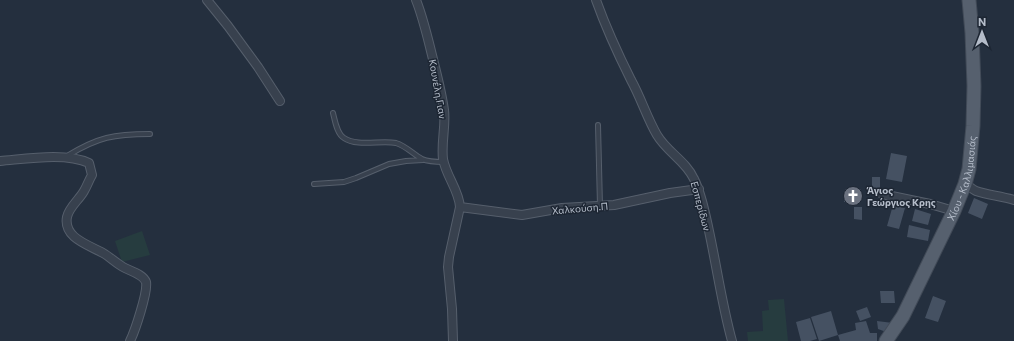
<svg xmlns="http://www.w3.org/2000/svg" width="1014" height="341" viewBox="0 0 1014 341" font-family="Commissioner,sans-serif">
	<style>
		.green { fill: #263c3f }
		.building { fill: #455162 }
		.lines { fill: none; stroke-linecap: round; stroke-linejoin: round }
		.lane-casing { stroke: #565f6c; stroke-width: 6 }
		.street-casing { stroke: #565f6c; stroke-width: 10 }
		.primary-casing { stroke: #414a57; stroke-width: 15 }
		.lane { stroke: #38414e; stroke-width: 4 }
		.street { stroke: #38414e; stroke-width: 8 }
		.primary { stroke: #56606e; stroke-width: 13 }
		.labels { text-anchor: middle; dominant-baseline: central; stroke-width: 3; stroke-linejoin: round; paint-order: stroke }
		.street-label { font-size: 10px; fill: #b4bcc9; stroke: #1d2633 }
		.poi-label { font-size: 10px; font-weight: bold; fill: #b4bcc9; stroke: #1d2633; text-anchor: start }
	</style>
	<rect width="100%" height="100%" fill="#242f3e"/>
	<!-- green -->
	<path class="green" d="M142,231L150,255L122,262L115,241Z
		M784,299L788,341H748L747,332L763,331L762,311L769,310L768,300Z"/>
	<!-- building -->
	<path class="building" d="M891,153L907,156L902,182L886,179Z
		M872,177H880V191H872Z
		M844,191H861V202H844Z
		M974,198L988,204L982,219L968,213Z
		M893,205L905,208L899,229L887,226Z
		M854,207H862V220L854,219Z
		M915,209L931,214L928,225L912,221Z
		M909,225L930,230L928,241L907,237Z
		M880,291H894L895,303H881Z
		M933,296L946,301L938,322L925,318Z
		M867,307L871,317L860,321L856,311Z
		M831,311L838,335L819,341L811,317Z
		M810,318L817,339L810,341H801L796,322Z
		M866,321L870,333H877V341H840L838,335L856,330L855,323Z
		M877,321L893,323L889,333L878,329Z"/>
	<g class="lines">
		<!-- lane casing -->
		<g class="lane-casing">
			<path id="lane" d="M333,113C335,121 337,134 344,138C357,147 381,140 396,143C406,146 413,154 422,159C429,162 437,162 444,162
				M598,125L600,206
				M67,156C98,137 114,134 150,134
				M314,184L344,182L356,178L389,164L406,161L423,160"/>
		</g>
		<!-- street casing -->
		<g class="street-casing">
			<path id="street" d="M207,0L228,26L258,67L280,101
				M416,0C422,15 426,31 430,47C435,68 441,88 444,110C446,126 441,142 443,159C446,176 459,190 460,207L449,257L448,267L452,309L453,341
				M596,0C606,28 618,54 631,80C641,98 647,118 657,135C667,152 686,161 694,179C702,195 705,213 709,231C717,268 722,305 732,341
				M0,161C25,159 66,152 89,163L92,175C89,180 87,186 84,191C79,200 69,207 67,217C63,238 89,245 103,253C110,257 116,263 123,267C130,271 143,274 146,282C148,292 135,331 130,341
				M965,184C969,186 972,189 976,191C987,195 1002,196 1014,200
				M882,194L930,204L954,211
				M460,207L522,215L562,208L614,205L670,193L699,189"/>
		</g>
		<!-- primary casing -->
		<g class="primary-casing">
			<g id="primary">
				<path id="s1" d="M886,341L903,316L954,211L965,184L969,169L973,126L974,86L972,33L969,0"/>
			</g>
		</g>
		<!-- lane -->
		<use href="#lane" class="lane"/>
		<!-- street -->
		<use href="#street" class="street"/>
		<!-- primary -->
		<use href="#primary" class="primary"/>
	</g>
	<!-- icons -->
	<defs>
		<g id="church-disc" transform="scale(1)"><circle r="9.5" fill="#6b7280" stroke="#1d2633"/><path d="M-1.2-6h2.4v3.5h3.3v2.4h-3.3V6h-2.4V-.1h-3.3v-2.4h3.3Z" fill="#fff"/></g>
	</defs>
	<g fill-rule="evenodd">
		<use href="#church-disc" x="853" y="196"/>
	</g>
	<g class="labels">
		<!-- street labels -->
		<g class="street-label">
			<text transform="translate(438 89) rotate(80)">Κουνέλη.Γιαν</text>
			<text stroke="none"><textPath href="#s1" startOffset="181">Χίου - Καλλιμασιάς</textPath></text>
			<text transform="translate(701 206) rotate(75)">Εσπερίδων</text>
			<text transform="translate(580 208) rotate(-5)">Χαλκούση.Π</text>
		</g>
		<!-- poi labels -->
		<g class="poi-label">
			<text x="867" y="190">Άγιος<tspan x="867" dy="12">Γεώργιος Κρης</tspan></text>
		</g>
	</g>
	<!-- north arrow -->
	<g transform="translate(982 32)" stroke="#1d2633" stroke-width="3" paint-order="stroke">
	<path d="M0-3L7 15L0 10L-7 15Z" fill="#b4bcc9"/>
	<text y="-6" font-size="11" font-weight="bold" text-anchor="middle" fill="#b4bcc9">N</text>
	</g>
</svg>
